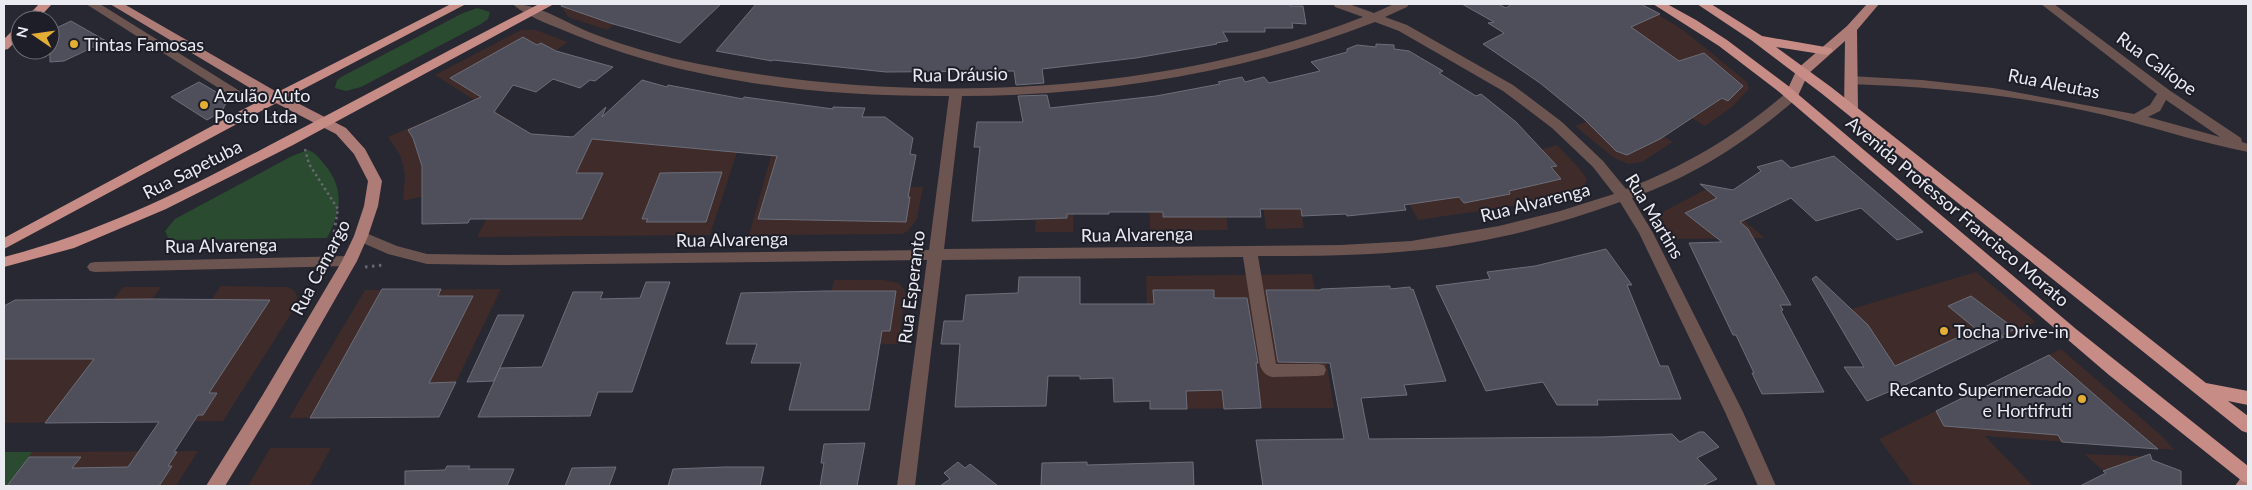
<svg xmlns="http://www.w3.org/2000/svg" width="2252" height="490" viewBox="0 0 2252 490" font-family="Lato,sans-serif">
	<style>
		.commercial { fill: #3f2b29 }
		.green { fill: #2b4b30 }
		.building { fill: #4e4f5a; stroke: #6d6e7a }
		.lines { fill: none; stroke-linecap: round; stroke-linejoin: round }
		.path-far1 { stroke: #676770; stroke-width: 2.5; stroke-dasharray: 2.5 3; stroke-linecap: butt }
		.path { stroke: #676770; stroke-width: 3; stroke-dasharray: 2.5 4.5; stroke-linecap: butt }
		.minor { fill: #6c5451; fill-rule: evenodd }
		.major { fill: #ad7c77; fill-rule: evenodd }
		.highway { fill: #c78c85; fill-rule: evenodd }
		.poi-dot { fill: #e4ae35; stroke: #1e1e28; stroke-width: 2 }
		.labels { text-anchor: middle; dominant-baseline: central; stroke-width: 4; stroke-linejoin: round; paint-order: stroke }
		.poi-label { font-size: 18px; fill: #eaeaf1; stroke: #1e1e28; text-anchor: start }
		.street-label { font-size: 18px; fill: #eaeaf1; stroke: #1e1e28 }
	</style>
	<rect width="100%" height="100%" fill="#272832"/>
	<!-- commercial -->
	<path class="commercial" d="M567,4H644L607,30L568,17L563,9Z
		M1528,4H1641L1683,30L1709,51L1747,82L1749,89L1732,107L1705,126L1517,12Z
		M521,30H536L568,42L517,78L495,111L531,133L737,152L710,235L477,237L508,177L403,201L405,176L403,164L400,155L388,137L474,100L435,75Z
		M1620,110L1673,142L1642,162L1628,164L1614,158L1575,126Z
		M1371,130L1501,160L1557,145L1579,168L1587,179L1585,185L1580,189L1559,197L1507,207L1418,220Z
		M1289,138L1304,228L1266,229L1254,141Z
		M1219,145L1228,230L1150,231L1148,151Z
		M771,156L848,163L841,187H923L917,219L908,231L903,234L749,235Z
		M1075,158L1073,232H1035L1039,162Z
		M1706,189L1765,238L1669,239L1659,218V214Z
		M1976,272L2036,322L1907,384L1851,309Z
		M1312,274L1334,408L1150,409L1146,276Z
		M834,280H884L899,283L902,286L906,293L898,344L820,345Z
		M221,286L287,287L295,291L297,297L296,306L223,421L4,423V306L15,300H113L123,287H161L113,352L175,351Z
		M501,289L439,417L289,418L365,290Z
		M2061,349L2163,437L2174,450L1985,436L2033,486H1917L1912,484L1879,439Z
		M270,448H331L310,486H248Z
		M198,451L176,486H7L32,452Z
		M2084,454L2140,456L2178,486H2121Z"/>
	<!-- green -->
	<path class="green" d="M477,8L490,12L488,19L481,24L361,87L346,91L335,88L337,80L343,76L461,14Z
		M308,150C316,153 320,159 325,165C345,190 341,211 327,238L169,240L165,231L175,219L292,156Z
		M4,452H32L7,486H4Z"/>
	<!-- building -->
	<path class="building" d="M562,4H721L680,43L610,23L561,6Z
		M756,4H1290V6H1303L1306,24L1292,23L1293,28H1265V32H1223L1228,41L1216,43L1217,44L1136,58L1042,69L1044,83L1016,85L1014,71L886,72L773,60L772,61L716,51Z
		M1462,4H1498L1506,8L1512,4H1641L1660,14L1631,27L1679,61L1704,53L1743,86L1728,101L1722,98L1660,139L1627,155L1616,151L1583,118L1540,83L1483,44L1504,33L1488,23L1494,22Z
		M71,21L106,41L64,61L50,62V31Z
		M523,37L537,45L541,43L556,51L613,67L595,81L590,80L580,88L553,79L536,92L513,85L494,112L531,134L573,137L606,107L602,117L642,80L667,87L668,85L743,99L744,97L833,109V107L865,108L862,117H885L913,138L910,154L916,155L908,197H910L906,222L758,219L777,156L592,139L576,173H603L582,219H470L468,223L422,224V166L413,138L408,130L481,97L450,78Z
		M1376,44L1394,45V49L1409,51L1443,71L1439,73L1476,96L1481,94L1516,122L1557,166L1551,167L1561,179L1509,191L1510,194L1464,203L1459,197L1404,205L1406,210L1347,216L1346,214L1302,216L1301,209H1260L1261,217H1163V212H1109V214H1067V218L972,221L980,147H974L977,122H1023L1018,96L1047,95L1050,108L1156,96L1220,84L1218,82L1242,77L1245,82L1264,77L1269,83L1320,71L1311,62L1347,52V49L1357,45L1376,47Z
		M199,82L228,99L222,111L207,120L171,97Z
		M1834,156L1923,232L1897,240L1861,208L1816,221L1791,198L1740,222L1748,229L1791,305H1780L1783,310L1781,311L1824,392L1762,394L1752,373H1754L1736,335H1733L1689,243L1722,242L1685,213L1717,198L1700,184L1733,190L1761,171L1757,167L1782,160L1791,168Z
		M722,172L706,222H646L648,219H642L660,173Z
		M1606,249L1632,285H1627L1660,366H1668L1681,399L1597,400L1598,405H1557L1543,382L1486,391L1436,286L1490,279L1487,272L1535,266Z
		M1816,276L1868,325L1895,366L1976,329L1948,306L1971,296L2015,329L2001,336L2004,337L1907,384L1867,401L1844,367H1864L1812,279Z
		M1019,277H1080V304H1154L1153,290H1214V298H1247L1258,363H1256L1261,408L1224,409L1222,390L1186,391L1187,409H1150V401L1114,402L1113,378L1080,379V376H1048L1046,406L955,407L960,344H941L944,321H963L966,295L1018,293Z
		M646,282H670L632,392H598L590,416L478,417L500,368L542,367L573,292H603L600,299L640,298Z
		M1390,286V289L1410,287L1411,290L1413,289L1446,381L1404,385L1407,395L1361,398L1369,439L1603,437L1672,434L1680,442L1699,432H1704L1719,447L1697,458L1717,479L1702,486H1263L1256,440L1344,439L1330,363L1278,362L1266,290H1321V289Z
		M382,289H441L438,296H473L429,383L456,382L439,417L310,418Z
		M826,291H896L890,331H882L869,410H789L801,363H751L757,344H726L741,293Z
		M153,299L270,300L209,393H217L203,415H198L174,452H177L168,466H172L159,486H7L29,457H81L72,468L128,467L159,422L45,423L94,359H4V306L15,300Z
		M498,315H524L494,381L467,382Z
		M2049,355L2111,409L2158,449L2062,442L2058,435L1944,426L1936,411Z
		M865,443L857,486H820L824,463H821L824,444Z
		M2150,454L2152,460L2181,471V486H2080L2106,473L2103,471Z
		M958,462L965,468L970,464L998,486H940L950,479L944,473Z
		M1087,462V465L1193,462L1194,486H1041L1042,463Z
		M447,466H470L468,469H514L507,486H405V471L445,470Z
		M616,467L609,486H565L572,468Z
		M725,467H764L760,486H668L673,469Z"/>
	<g class="lines">
		<!-- path-far1 -->
		<path class="path-far1" d="M271,116L284,126
			M305,149L309,164L338,209L336,221"/>
		<!-- path -->
		<path class="path" d="M332,246L336,220
			M365,267L384,265"/>
		<!-- minor -->
		<path class="minor" d="M86,4H100L251,98L244,102L239,101Z
			M513,4C537,3 570,25 594,34C628,47 663,57 699,64C911,106 1161,96 1363,17L1335,7L1333,4H1349L1374,13L1394,4H1409L1407,7L1385,17L1407,25L1513,85L1562,122L1603,161L1626,189C1686,166 1739,134 1787,92H1797L1799,95L1797,98C1748,141 1694,176 1632,198L1653,233L1743,412L1776,486H1758L1725,412L1639,233L1620,202C1557,225 1489,243 1421,250C1367,256 1313,256 1258,256L1276,364H1318L1324,365L1326,370L1324,375L1318,376L1272,377C1265,375 1263,372 1260,366L1243,257L942,260L915,486H897L927,260L502,265L427,264L388,254L356,240L354,236L356,232L361,231L397,246L427,254L502,255L929,250L949,96C819,97 683,82 563,30C550,25 522,14 513,4ZM1375,22L1399,31L1503,91L1552,128L1593,167L1614,194L1560,211L1499,226L1411,241L1341,245L944,249L962,96C1099,96 1247,72 1375,22Z
			M2041,4H2054L2169,90L2241,138L2242,142L2248,144V152C2208,144 2167,132 2128,121C2039,97 1941,87 1850,84L1844,80L1850,76L1922,80L1993,88L2134,114L2150,105L2157,94ZM2166,100L2220,137L2148,117L2160,111Z
			M349,256L354,257L357,261L354,265L349,266L95,272L90,271L87,267L90,263L95,262Z"/>
		<!-- major -->
		<path class="major" d="M110,4H124L282,95L346,128L365,149L382,181L378,206L368,236L357,261L274,406L225,486H206L262,396L342,261L354,236L364,206L368,181L354,154L336,134L272,101Z
			M1867,4H1879L1857,30L1858,111L1856,114L1851,115L1844,111L1845,41L1808,74L1797,98H1787L1785,95L1797,69L1847,26Z
			M2248,474V486H2235L2242,476Z"/>
		<!-- highway -->
		<path class="highway" d="M39,4H52L37,20H24Z
			M451,4H466L248,118L4,249V238L238,112Z
			M539,4H554L293,145L166,209L74,248L4,267V257C98,233 183,191 268,146C359,99 448,50 539,4Z
			M1653,4H1667L1696,20L1727,40L1787,85L2076,329L2248,466V483L2242,481L2109,375L1778,91L1719,46Z
			M1697,4H1711L1762,36L1831,48L1833,51L1827,55L1776,47L1831,87L2206,383L2248,391V405L2228,401L2248,416V433L2242,431L1821,93L1751,40Z
			M20,26V37L8,49L4,50V39L16,27Z"/>
	</g>
	<!-- markers -->
	<g class="poi-dot">
		<circle cx="74" cy="44" r="5"/>
		<circle cx="204" cy="105" r="5"/>
		<circle cx="1944" cy="331" r="5"/>
		<circle cx="2082" cy="399" r="5"/>
	</g>
	<g class="labels">
		<!-- poi labels -->
		<g class="poi-label">
			<text x="84" y="44">Tintas Famosas</text>
			<text x="214" y="95">Azulão Auto<tspan x="214" dy="21">Posto Ltda</tspan></text>
			<text x="1954" y="331">Tocha Drive-in</text>
			<text x="2072" y="389" text-anchor="end">Recanto Supermercado<tspan x="2072" dy="21">e Hortifruti</tspan></text>
		</g>
		<!-- street labels -->
		<g class="street-label">
			<text transform="translate(2157 63) rotate(36)">Rua Calíope</text>
			<text transform="translate(960 74) rotate(-1)">Rua Dráusio</text>
			<text transform="translate(2054 83) rotate(11)">Rua Aleutas</text>
			<text transform="translate(192 169) rotate(-27)">Rua Sapetuba</text>
			<text transform="translate(1535 202) rotate(-14)">Rua Alvarenga</text>
			<text transform="translate(1958 211) rotate(40)">Avenida Professor Francisco Morato</text>
			<text transform="translate(1655 216) rotate(59)">Rua Martins</text>
			<text transform="translate(1137 234) rotate(-1)">Rua Alvarenga</text>
			<text transform="translate(732 239) rotate(-1)">Rua Alvarenga</text>
			<text transform="translate(221 245) rotate(-1)">Rua Alvarenga</text>
			<text transform="translate(320 267) rotate(-62)">Rua Camargo</text>
			<text transform="translate(911 287) rotate(-83)">Rua Esperanto</text>
		</g>
	</g>
	<!-- border -->
	<rect width="2252" height="490" fill="none" stroke="#eaeaf1" stroke-width="10"/>
	<!-- north arrow -->
	<g transform="translate(35 35) rotate(283)"><circle r="24" fill="#1e1e28" stroke="#707078"/>
	<path d="M0-4L9 19L0 12L-9 19Z" fill="#e4ae35"/>
	<text y="-8" font-size="14" font-weight="bold" text-anchor="middle" fill="#eaeaf1">N</text>
	</g>
</svg>
